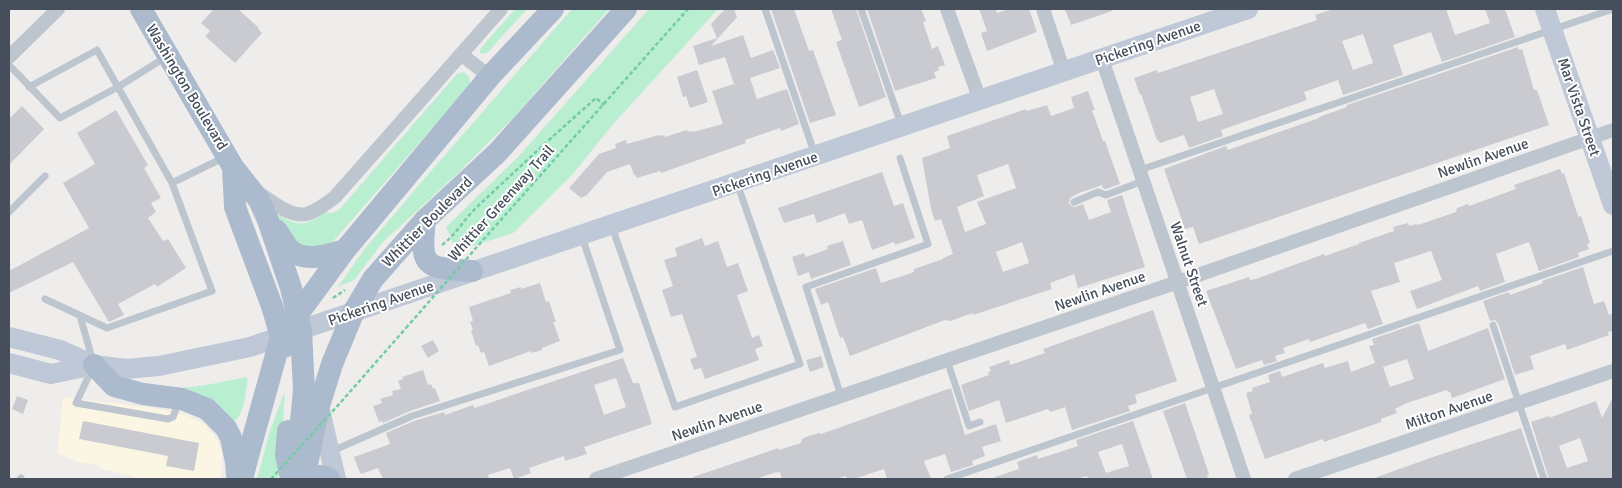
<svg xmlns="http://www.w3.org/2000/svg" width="1622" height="488" viewBox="0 0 1622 488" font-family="Signika,sans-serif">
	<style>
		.commercial { fill: #fbf6e4 }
		.green { fill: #b9eed1 }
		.building { fill: #c9cbd1; fill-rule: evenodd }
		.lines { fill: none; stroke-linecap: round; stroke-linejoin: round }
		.path { stroke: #72cca6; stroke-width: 2.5; stroke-dasharray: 4 2.5; stroke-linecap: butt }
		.lane { stroke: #bdc6cf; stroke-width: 7 }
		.street { stroke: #bdc6cf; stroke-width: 14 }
		.secondary { stroke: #bec8d6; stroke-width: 20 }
		.primary { stroke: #abbacc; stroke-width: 22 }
		.path-bridge { stroke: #72cca6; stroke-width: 2.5; stroke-dasharray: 4 2.5; stroke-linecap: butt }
		.labels { text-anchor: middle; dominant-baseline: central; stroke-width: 4; stroke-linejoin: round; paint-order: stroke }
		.street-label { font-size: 15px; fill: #454e5a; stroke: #fff }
	</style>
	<rect width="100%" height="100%" fill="#efecec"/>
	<!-- commercial -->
	<path class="commercial" d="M63,397L153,408L186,415L204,424L217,440L222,453L221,479H137L130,476L99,468L98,465L78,462L57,453Z"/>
	<!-- green -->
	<path class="green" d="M515,9H527L487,53L481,54L480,52L481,48Z
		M572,9H609L513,118L460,171L383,242L354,280L338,287L363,251L419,185Z
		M649,9H718L614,123L572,175L513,233L457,251L446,227L518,157Z
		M464,72C469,76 470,78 470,85L329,246L305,248L284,231L278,213C295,228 308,226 325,212L331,213L338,211L457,74Z
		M246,377L248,380C245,392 245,419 231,422L165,389C193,388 219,383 246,377Z
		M285,394L278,479H257L270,431L283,396Z"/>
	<!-- building -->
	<path class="building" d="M214,9H238L259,28L258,29L262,33L235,63L205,36L210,31L201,23Z
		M725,9H734L737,17L711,46L743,35L751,58L773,50L780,68L750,78L757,99L787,89L799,124L781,131L780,128L745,140L746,143L661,173L660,171L637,178L635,175H634L630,164L607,172L587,195L581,198L569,188L599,154L616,148L615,144L626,140L627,144L659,135V136L664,135L665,137L687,130L688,132L692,131L693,132L723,124L712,91L734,84L725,57L699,65L693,46L717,38L711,24Z
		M771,9H794L809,51L813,50L836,115L810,123Z
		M831,9H856L886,97L859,107L836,42L842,40Z
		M867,9H921L926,21L923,22L932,49L938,46L945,65L938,67L939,70L934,72L936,78L895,91Z
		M979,9H996L997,13L1009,9H1029L1037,32L987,51L981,33L987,31Z
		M1065,9H1112V11L1071,25Z
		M1334,9H1446L1455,35L1490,23L1485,9H1505L1515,37L1442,62L1431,32L1393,45L1403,75L1343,95L1338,80L1304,92L1307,100L1221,130L1223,136L1189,148L1184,135L1160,143L1158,140H1157L1141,94L1140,95L1134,78L1157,70L1158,73L1317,20L1315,15ZM1363,34L1373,63L1353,70L1342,41ZM1214,89L1223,114L1198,122L1190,97Z
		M1518,47L1519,50L1522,49L1534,90H1537L1549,125L1199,244L1193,227L1185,229L1164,169L1226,146L1228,150L1319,118V117L1347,107V105Z
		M697,70L708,102L690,108L686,96L683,97L677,77Z
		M1088,91L1095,110H1092L1103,141H1105L1120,184L1106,189L1103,188L1102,185L1079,193L1070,198L1069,204L1074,207L1083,204L1089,220L1111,212L1107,200L1122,195L1145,267L1078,288L1074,274L1050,283L1052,289L973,315V313L950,321L945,320L850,356L843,337L840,338L828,302L821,305L815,289L876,268L881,283L914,272V269L943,259V258L953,254L941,219L935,221L931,209L922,158L950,148L947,136L1026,109L1027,111L1047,105L1051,116L1074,108L1071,97ZM1008,164L1016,188L977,202L986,224L965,232L957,207L984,196L977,175ZM1022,242L1029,263L1003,272L996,252Z
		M22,106L44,129L9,165V119Z
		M116,110L148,165L144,168L161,198L151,203L156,212L148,218L163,241L168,239L186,268L157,287L155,284L118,304L124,315L109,322L73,262L9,293V271L89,228L63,183L95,164L77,133Z
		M1560,169L1562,174L1564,173L1577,213L1579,217L1581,216L1590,243L1587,244L1589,249L1578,253L1579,257L1539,271L1529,242L1496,254L1505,282L1480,291L1478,286L1417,309L1410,291L1442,280L1431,251L1394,263L1400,282L1371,291L1383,324L1368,329L1365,323L1310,342L1309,339L1283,348L1285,353L1275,356L1277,361L1264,365L1262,360L1236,369L1206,291L1249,277L1250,280L1256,279L1324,254L1325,256L1359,244V243L1394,231L1393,227L1408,223L1409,226L1417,224L1418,225L1456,212L1457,208L1468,204L1469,206L1516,189L1514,185Z
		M882,172L894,206L903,203L915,238L895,245L894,242L872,250L862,220L849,224L845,213L817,223L814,214L784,223L778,208Z
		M702,238L705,246L718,241L727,267L738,263L748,291L737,295L752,338L759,335L763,346L755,349L759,360L705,379L701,368L694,370L690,359L697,357L682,314L671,317L662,290L673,286L664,260L677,256L675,248Z
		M843,241L851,265L811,279L809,272L798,276L792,257L804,253L806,257L828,249L827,246Z
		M1583,267L1594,304L1604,301L1609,315L1613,313V331L1608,332L1609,335L1567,350L1565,344L1530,356L1534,369L1515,375L1498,323L1495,320L1490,321L1483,301L1509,292L1510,295L1543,283L1542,281Z
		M540,283L546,302L549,301L556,322H553L560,341L542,348V350L532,353L531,351L489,366L484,352L481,353L478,345L476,346L471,331L473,330L470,322L473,321L469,307L511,293L510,290L521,287V289Z
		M1153,310L1177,381L1135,395L1137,403L1128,406L1130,411L1072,430L1065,407L1051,412L1048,409L1006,423L999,400L969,411L961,385L989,375L988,372L991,371L989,367L1009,360L1010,365L1045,353L1043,349Z
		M1419,323L1428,351L1488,328L1505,379L1452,398L1450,392H1448L1447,390L1407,403L1395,409L1397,413L1381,419V422L1324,442L1323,439L1265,459L1249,415L1252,414L1246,393L1253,391L1252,388L1270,382L1268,375L1280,371L1282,377L1323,363L1325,368L1348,361L1351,372L1375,363L1369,346L1374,345L1372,339ZM1407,359L1414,379L1390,387L1383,367Z
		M433,340L439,351L428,358L421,346Z
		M821,356L824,367L810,372L806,360Z
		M623,358L633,383H639L652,424L584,447L587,454L565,461L564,456L529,468L531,473L514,479L510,468L488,475L489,479H383L378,468L361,474L358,468L354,457L390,444L386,433L414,421L444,412L445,415L473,405L474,408ZM616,378L626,407L604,415L594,385Z
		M423,370L428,385L431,384L433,389L435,388L440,401L410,411L383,423L382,421L379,422L373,406L382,403L380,399L393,395L392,391L401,389L398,381L403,379L402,377Z
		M951,388L965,435L996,424L1001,441L982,447L985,456L972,461L973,465L951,472L945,454L924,461L931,479H887L884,469L854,479H847L846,476L836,479H782L780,472L777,473V472L755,479H693V477L764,453L778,448L779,450L801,443L802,439L808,436L819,433L821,434Z
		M17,396L28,400L23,414L12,409Z
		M1613,397V479H1549L1531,422L1549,416V418L1596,401L1602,418ZM1580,438L1588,461L1567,468L1559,446Z
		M1185,403L1209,474L1207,475L1208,479H1187L1163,411Z
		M83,421L199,443L194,471L166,466L168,456L79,439Z
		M1133,421L1153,479H1088L1087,476L1076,479H995V477L1019,469L1017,462L1037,455L1038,459L1078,446L1076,440ZM1122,444L1129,466L1106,473L1098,452Z
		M1521,428L1538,479H1377V477L1433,457Z"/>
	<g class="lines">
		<!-- path -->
		<path class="path" d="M483,240L688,9
			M442,245C456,235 464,219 476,208C515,171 555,134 596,98L604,105
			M333,298L345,290
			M341,402L406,328"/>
		<!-- lane -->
		<path class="lane" d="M765,9L815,155
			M861,9L901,124
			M9,65L60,118L118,87L166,57
			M29,87L97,50L172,183L212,291L107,328L45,299
			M1140,170L1613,9
			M172,183L225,157
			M1074,202L1098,192L1106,195L1143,181
			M9,212L45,176
			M612,227L675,407L800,364L737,183
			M80,316L94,365L76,403L168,419L173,417L179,401
			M1493,325L1544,479
			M947,360L969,426L980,422
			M841,396L806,287L928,244L900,158
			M332,451L412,416L620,350L582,237
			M20,479L21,478
			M947,479L1613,251"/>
		<!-- street -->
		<path class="street" d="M947,9L980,100
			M1043,9L1064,72
			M461,54L490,77
			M9,57L58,9
			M1102,59L1244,479
			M256,191C270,200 290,218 307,214C317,211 327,203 335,197L501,9
			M596,479L1178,282L1613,130
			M1295,479L1613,371"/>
		<!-- secondary -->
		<path class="secondary" d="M1545,9L1613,205
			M9,337L60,350L94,365L126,369L159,366L250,347L1248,9
			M9,363L51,374L94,365
			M319,406L336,479"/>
		<!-- primary -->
		<path class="primary" d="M141,9L233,167L259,200L268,220L291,288L301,331L304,390L301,421L295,446
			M233,167L235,207L272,306L284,347
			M425,220C419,270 427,267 472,271
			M276,230C281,236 285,245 290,250C306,263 328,255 345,250
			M94,365L114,386L143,394L182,399L207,409L226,428L231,438L236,462L237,476
			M288,431L286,455L290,474
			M242,479L249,452L281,337L345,250L492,74L553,9
			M304,479L319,406L332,364L354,311L373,279L425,220L497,153L626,9
			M306,479C315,476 321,474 329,479"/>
		<!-- path-bridge -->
		<path class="path-bridge" d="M406,328L483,240
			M271,479L341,402"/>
	</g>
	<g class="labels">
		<!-- street labels -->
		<g class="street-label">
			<text transform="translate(1148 43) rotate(-19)">Pickering Avenue</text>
			<text transform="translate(187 87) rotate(59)">Washington Boulevard</text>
			<text transform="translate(1579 107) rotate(71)">Mar Vista Street</text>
			<text transform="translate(1483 158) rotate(-19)">Newlin Avenue</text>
			<text transform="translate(765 174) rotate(-19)">Pickering Avenue</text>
			<text transform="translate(501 203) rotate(-48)">Whittier Greenway Trail</text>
			<text transform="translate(427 222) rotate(-45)">Whittier Boulevard</text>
			<text transform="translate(1189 264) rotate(71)">Walnut Street</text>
			<text transform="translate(1100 291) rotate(-19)">Newlin Avenue</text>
			<text transform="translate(381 303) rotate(-19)">Pickering Avenue</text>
			<text transform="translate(1449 410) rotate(-19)">Milton Avenue</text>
			<text transform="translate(717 421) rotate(-19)">Newlin Avenue</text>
		</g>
	</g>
	<!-- border -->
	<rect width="1622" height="488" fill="none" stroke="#454e5a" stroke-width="20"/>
</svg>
